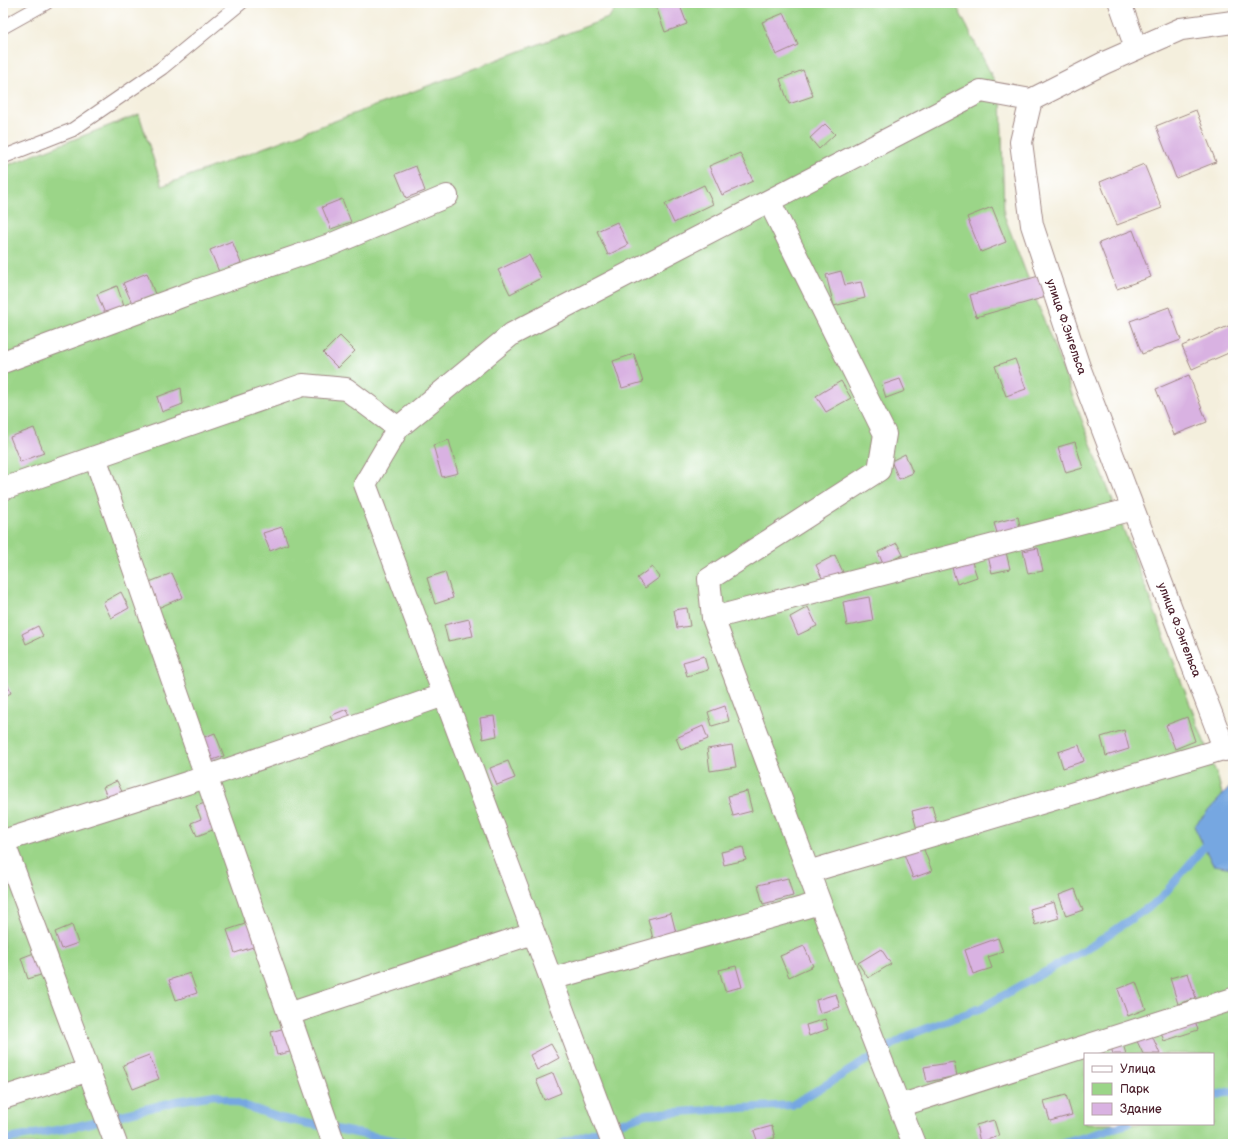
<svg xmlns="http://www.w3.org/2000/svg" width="1236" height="1147" viewBox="0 0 1236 1147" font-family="'Balsamiq Sans',sans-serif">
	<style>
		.green { fill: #9bd588; stroke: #727a5a; fill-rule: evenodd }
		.water { fill: #76a7e1; stroke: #606386 }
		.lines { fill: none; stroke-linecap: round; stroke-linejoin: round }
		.stream { stroke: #76a7e1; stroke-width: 8 }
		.building { fill: #d9b2e2 }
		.service-casing { stroke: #9f8784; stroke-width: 15 }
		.minor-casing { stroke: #9f8784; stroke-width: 24 }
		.service { stroke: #fff; stroke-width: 13 }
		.minor { stroke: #fff; stroke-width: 22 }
		.labels { text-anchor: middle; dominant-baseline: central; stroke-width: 3.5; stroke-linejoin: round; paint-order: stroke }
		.street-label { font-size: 12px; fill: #4a1f2b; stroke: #fff }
	</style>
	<rect width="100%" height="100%" fill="#fff"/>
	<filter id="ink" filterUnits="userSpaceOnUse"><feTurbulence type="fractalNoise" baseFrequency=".025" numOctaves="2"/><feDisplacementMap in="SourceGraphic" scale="8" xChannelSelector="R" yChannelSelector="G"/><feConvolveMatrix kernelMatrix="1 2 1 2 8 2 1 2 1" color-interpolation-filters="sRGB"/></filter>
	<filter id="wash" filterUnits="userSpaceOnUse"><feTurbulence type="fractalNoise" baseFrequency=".012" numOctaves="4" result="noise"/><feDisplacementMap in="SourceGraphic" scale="16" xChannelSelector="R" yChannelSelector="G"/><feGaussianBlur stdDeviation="0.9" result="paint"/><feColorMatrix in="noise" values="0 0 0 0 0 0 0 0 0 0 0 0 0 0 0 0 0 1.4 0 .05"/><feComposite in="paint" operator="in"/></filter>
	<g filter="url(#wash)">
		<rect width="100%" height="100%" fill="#f4efdd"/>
		<!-- green -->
		<path class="green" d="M621,3H955L1001,94L1004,215L1218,778L1233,838V1144H3V167L139,114L162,186L608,18ZM1085,1054H1213V1124H1085Z"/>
		<!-- water -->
		<path class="water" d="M1233,784V868L1213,865L1194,826Z"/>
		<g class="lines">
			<!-- stream -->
			<path class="stream" d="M1213,1096L1233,1091
				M3,1140L78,1126L177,1101L215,1095L280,1118L412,1144
				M560,1144L646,1114L792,1105L909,1035L981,1008L1093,945L1159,900L1204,847
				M1061,1144L1128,1124"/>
		</g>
		<g id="blocks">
			<!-- building -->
			<path class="building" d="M679,3L687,24L665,32L655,4Z
				M784,13L798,45L776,55L762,22Z
				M803,70L813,96L789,104L780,79Z
				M1196,110L1216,162L1176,178L1156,126Z
				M825,124L835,134L819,149L810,138Z
				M740,153L753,181L722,195L709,166Z
				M1144,164L1162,208L1117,225L1100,182Z
				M416,166L425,191L406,198L396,174Z
				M704,185L713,204L674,223L665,204Z
				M342,199L351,222L331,229L322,207Z
				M992,207L1006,242L981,252L967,217Z
				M617,222L628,245L608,255L597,231Z
				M1133,230L1151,277L1117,289L1099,243Z
				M232,241L241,263L219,272L210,250Z
				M529,255L541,278L510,294L498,270Z
				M841,271L845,285L861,282L865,298L834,306L826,275Z
				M147,273L155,294L132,303L123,283Z
				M1039,276L1046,297L976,317L970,295Z
				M117,286L125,309L106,316L97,294Z
				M1169,307L1181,340L1142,354L1130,321Z
				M1233,324V351L1192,369L1182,346Z
				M340,336L355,351L338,368L323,353Z
				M634,354L643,382L622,388L613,361Z
				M1015,359L1026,389L1006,396L995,366Z
				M1189,375L1207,422L1174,435L1156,389Z
				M900,379L905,391L886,398L882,385Z
				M841,381L851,398L826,412L816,396Z
				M181,388L183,404L162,412L157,397Z
				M34,428L44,453L20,462L10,437Z
				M449,440L458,473L442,477L433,445Z
				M1075,442L1083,468L1066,473L1058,447Z
				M905,454L913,473L899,479L891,461Z
				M1018,517L1021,530L998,536L994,523Z
				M282,527L288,544L270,551L263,533Z
				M897,543L903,555L883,564L878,552Z
				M1038,548L1043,571L1028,574L1023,551Z
				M1006,552L1010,569L992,573L988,556Z
				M835,555L843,572L824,582L816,565Z
				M972,562L977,577L957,584L952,568Z
				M652,567L660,577L645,588L637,578Z
				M445,572L453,598L435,604L427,578Z
				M172,573L183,597L158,608L147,583Z
				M121,592L129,608L111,618L103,602Z
				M869,597L873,621L847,626L843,602Z
				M808,607L817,626L798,635L790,617Z
				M687,608L690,626L677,628L674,610Z
				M469,619L473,636L448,641L444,625Z
				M38,626L43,636L26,644L22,634Z
				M704,656L708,670L687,676L683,662Z
				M3,675L11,693L3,697Z
				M725,706L729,721L712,726L708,712Z
				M347,709L351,719L335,726L330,716Z
				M494,716L497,736L483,739L480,718Z
				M1187,717L1195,741L1175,749L1166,725Z
				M703,726L708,739L681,750L676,738Z
				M1124,730L1129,749L1106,756L1101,737Z
				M215,733L224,756L207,762L199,739Z
				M732,745L736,767L710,771L707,749Z
				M1079,745L1084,761L1063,768L1058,752Z
				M508,761L515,778L497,785L490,768Z
				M117,781L124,796L109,802L103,787Z
				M747,791L752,811L733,816L728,796Z
				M208,802L218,828L197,836L191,823L201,819L196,806Z
				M932,806L937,824L917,830L912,811Z
				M743,847L746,860L724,865L721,852Z
				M923,847L932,871L913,878L904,854Z
				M788,878L793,896L763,904L758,885Z
				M1075,889L1083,910L1066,916L1059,895Z
				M1054,902L1059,918L1035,925L1030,909Z
				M671,913L676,933L653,939L648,919Z
				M251,922L259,945L235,953L227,930Z
				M72,925L78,943L61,949L55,932Z
				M998,938L1003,952L988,957L992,968L973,974L965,950Z
				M804,946L813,966L789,977L780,956Z
				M881,949L891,964L868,978L858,963Z
				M39,951L47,973L28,979L21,958Z
				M736,966L742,987L725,991L719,970Z
				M190,973L197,993L176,1000L169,980Z
				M1188,973L1196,998L1178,1004L1170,978Z
				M1136,982L1146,1009L1128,1016L1118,989Z
				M836,994L840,1007L820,1013L816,1000Z
				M1194,1017L1198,1030L1164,1041L1159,1027Z
				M825,1019L828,1029L809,1036L806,1025Z
				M288,1027L294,1051L277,1055L271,1032Z
				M1151,1033L1160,1054H1143L1136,1039Z
				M551,1044L559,1058L537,1070L530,1055Z
				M1123,1044L1126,1054H1113L1111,1047Z
				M149,1055L159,1079L133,1089L123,1065Z
				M954,1062L957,1076L927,1082L924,1067Z
				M553,1073L561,1093L544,1100L536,1080Z
				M1066,1095L1072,1115L1050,1121L1044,1101Z
				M994,1120L999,1136L980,1142L976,1125Z
				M772,1126L775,1138L758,1143L754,1131Z"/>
		</g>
	</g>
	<g filter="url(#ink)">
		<use href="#blocks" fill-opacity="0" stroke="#9f8784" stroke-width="1"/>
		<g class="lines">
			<!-- service casing -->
			<g class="service-casing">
				<path id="service" d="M3,27L46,3
					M3,157L72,130L162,68L241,3"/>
			</g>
			<!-- minor casing -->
			<g class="minor-casing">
				<path id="minor" d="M1120,3L1136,48
					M3,362L193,292L330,245L447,196
					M95,457L334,1144
					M3,489L303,385L346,389L398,428
					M713,618L709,579L879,470L885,434L769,201
					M1225,750L1079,367L1032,225L1021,142L1031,100L1104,63L1181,29L1233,22
					M3,841L206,777L444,695
					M3,841L116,1144
					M808,872L1233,746
					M551,979L820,903
					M289,1014L533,933
					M3,1098L89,1070
					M899,1106L1233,999
					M613,1144L365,484L398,428L512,334L981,91L1031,100
					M914,1144L820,903L713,618L1133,509"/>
			</g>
			<!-- service -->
			<use href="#service" class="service"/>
			<!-- minor -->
			<use href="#minor" class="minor"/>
		</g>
	</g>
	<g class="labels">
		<!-- street labels -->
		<g class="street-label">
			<text transform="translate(1066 327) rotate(71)">улица Ф.Энгельса</text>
			<text transform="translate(1179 630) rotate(69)">улица Ф.Энгельса</text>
		</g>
	</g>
	<!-- margin -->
	<rect width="1236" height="1147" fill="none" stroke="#fff" stroke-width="16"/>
	<!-- legend -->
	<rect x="1084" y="1053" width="130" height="72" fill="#ffffff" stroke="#b7a5aa"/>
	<rect x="1092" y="1066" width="20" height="6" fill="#ffffff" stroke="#b7a5aa"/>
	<text x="1120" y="1073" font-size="12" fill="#4a1f2b">Улица</text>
	<rect x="1092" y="1083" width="20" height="12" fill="#9bd588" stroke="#b7a5aa"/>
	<text x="1120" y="1093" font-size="12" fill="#4a1f2b">Парк</text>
	<rect x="1092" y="1103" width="20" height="12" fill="#d9b2e2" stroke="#b7a5aa"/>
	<text x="1120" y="1113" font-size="12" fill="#4a1f2b">Здание</text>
</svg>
